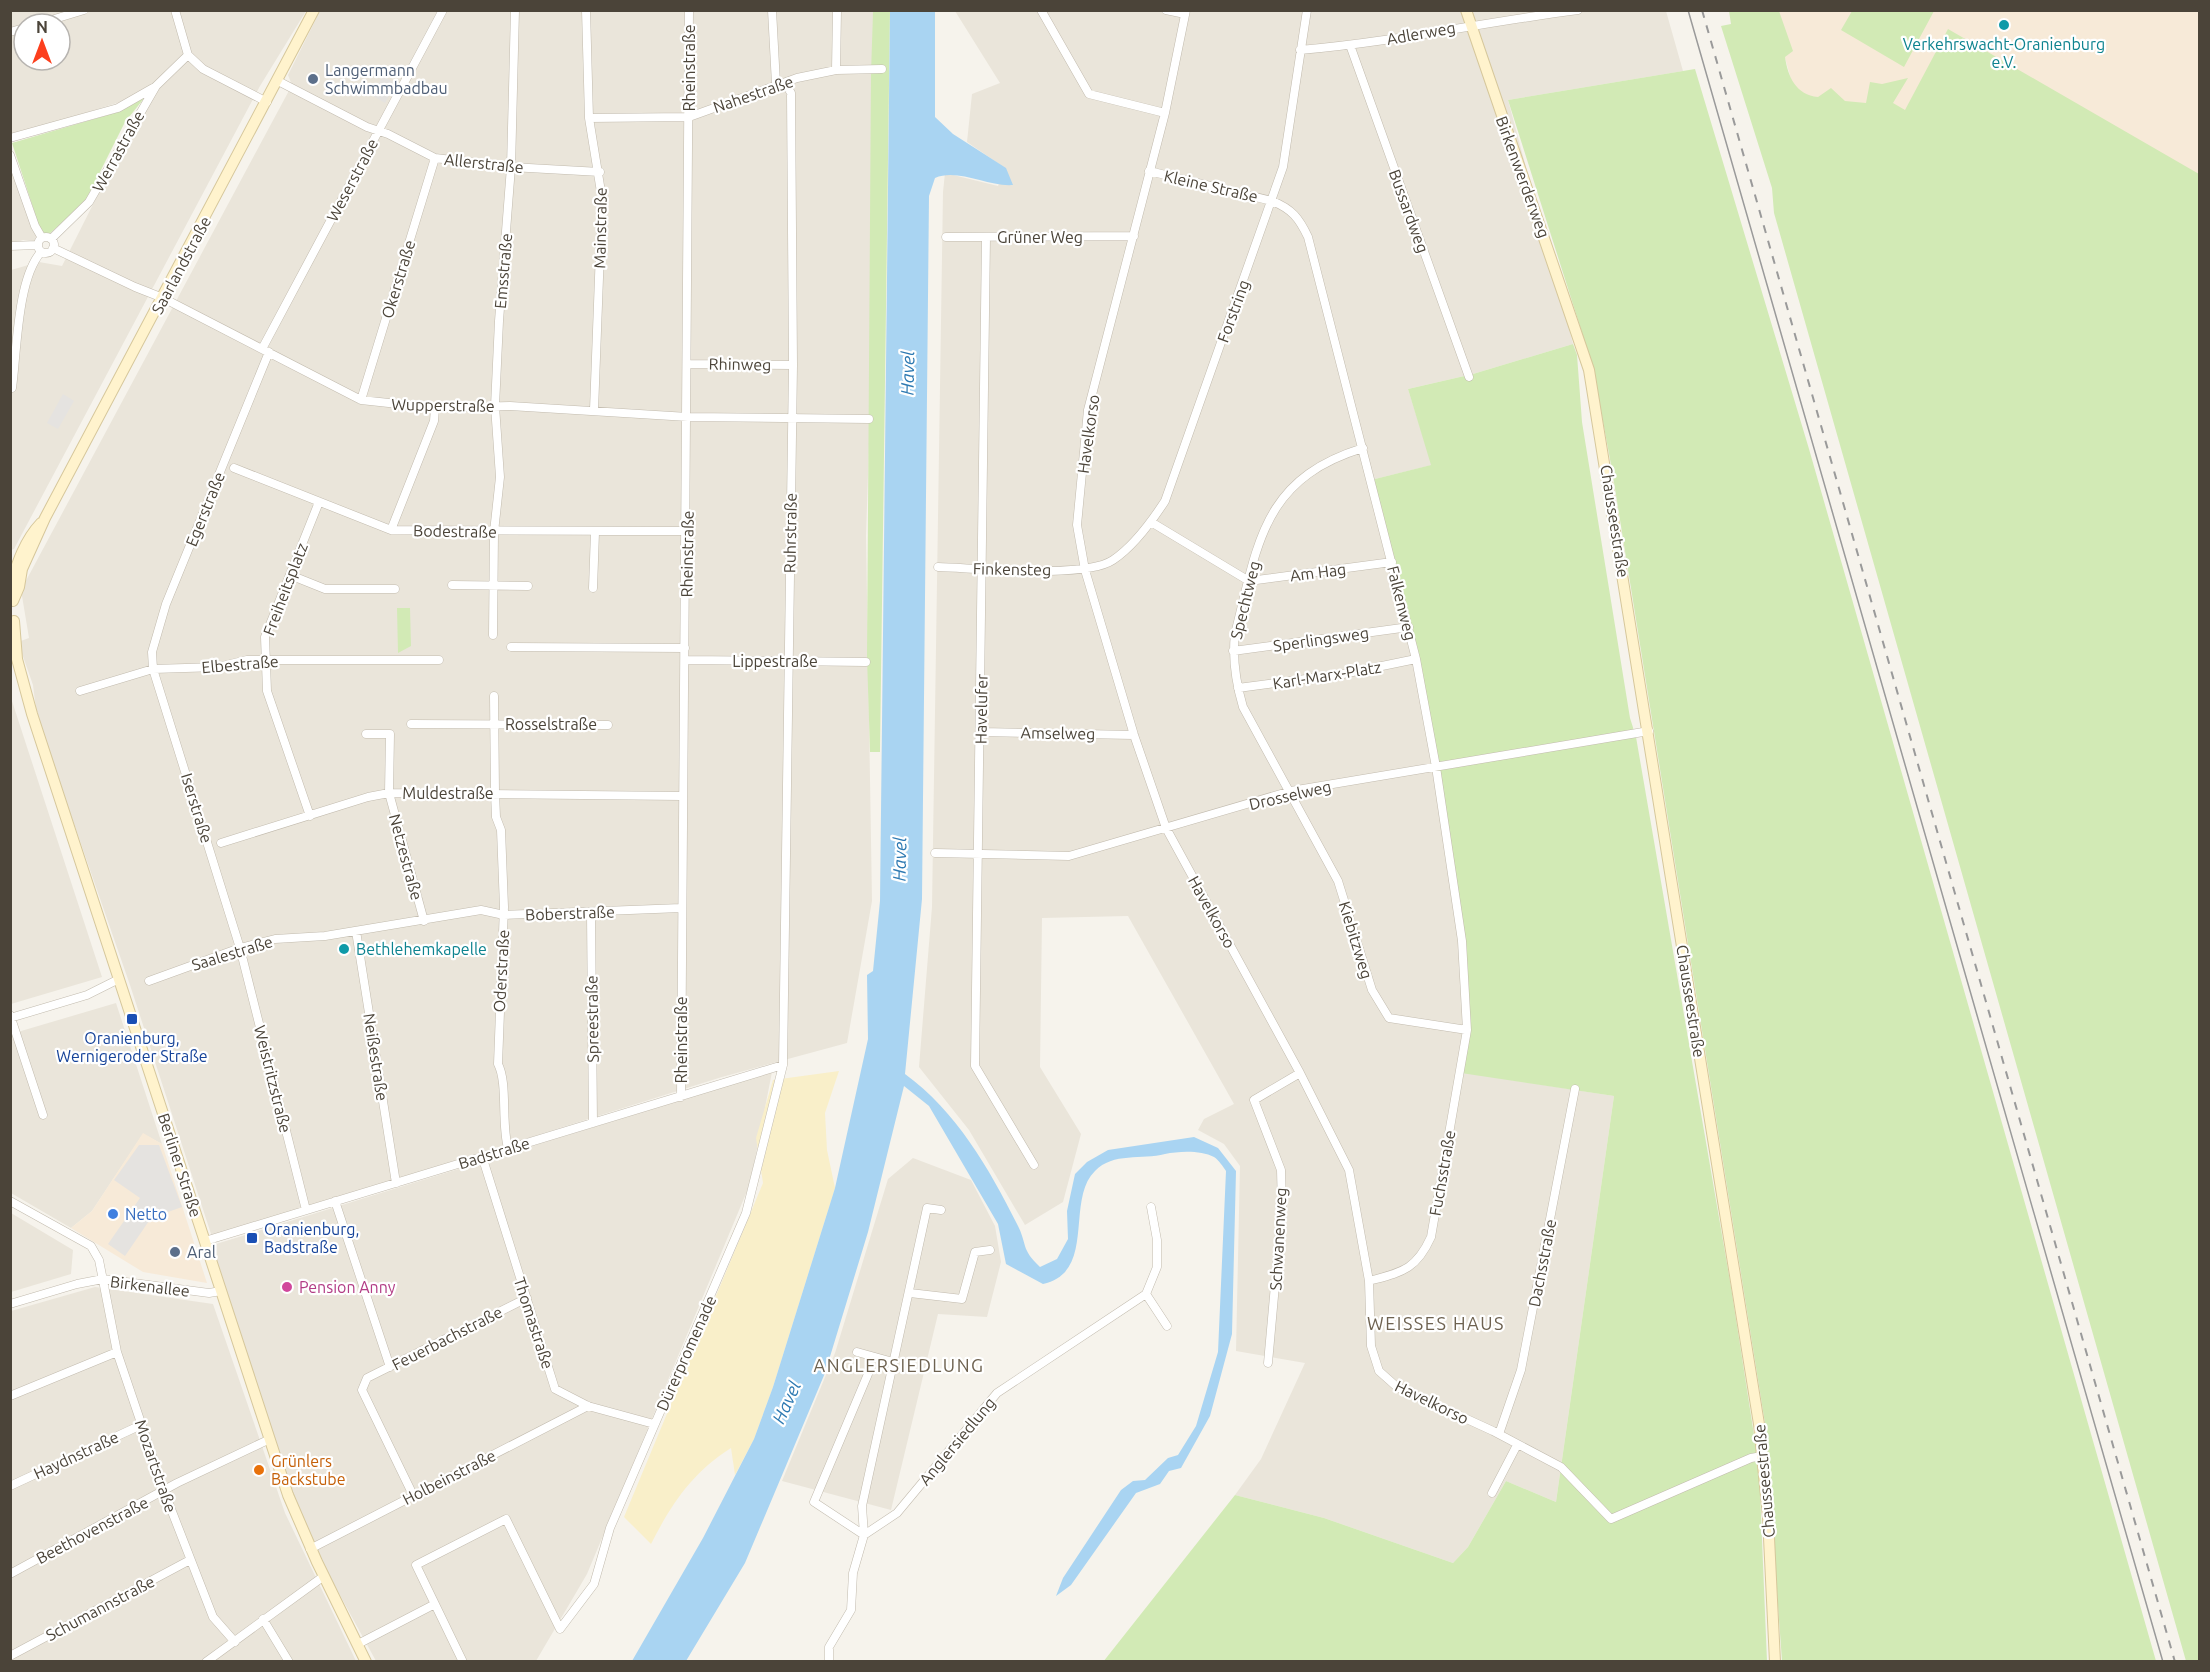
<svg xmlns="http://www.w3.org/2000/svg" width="2210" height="1672" viewBox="0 0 2210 1672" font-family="Ubuntu,sans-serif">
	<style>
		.residential { fill: #eae5da; fill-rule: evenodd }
		.commercial { fill: #f7ead8 }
		.green { fill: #d2eab5 }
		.sand { fill: #f9efc9 }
		.parking { fill: #e5e3e0 }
		.water { fill: #a9d4f2 }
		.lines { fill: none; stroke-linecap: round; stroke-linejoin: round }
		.street-casing { stroke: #c2bbae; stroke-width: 9 }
		.secondary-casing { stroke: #d6c79b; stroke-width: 12 }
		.street { stroke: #fff; stroke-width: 8 }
		.secondary { stroke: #fff3cd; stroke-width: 10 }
		.tram { stroke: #9a9a9a; stroke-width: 1.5 }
		.rail { stroke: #9a9a9a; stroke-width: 2; stroke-dasharray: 8 8; stroke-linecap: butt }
		.culture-dot { fill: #0f9aa8; stroke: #fff; stroke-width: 2 }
		.service-dot { fill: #5c6f8a; stroke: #fff; stroke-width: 2 }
		.transit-dot { fill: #1a4fb4; stroke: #fff; stroke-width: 2 }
		.shop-dot { fill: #3f7fe0; stroke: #fff; stroke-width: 2 }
		.hotel-dot { fill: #d1479c; stroke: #fff; stroke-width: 2 }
		.food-dot { fill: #e8710a; stroke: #fff; stroke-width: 2 }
		.labels { text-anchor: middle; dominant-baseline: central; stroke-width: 4.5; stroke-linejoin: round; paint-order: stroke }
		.street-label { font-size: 16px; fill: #4b4439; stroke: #fff }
		.culture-label { font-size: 16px; fill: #0d838f; stroke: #fff }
		.service-label { font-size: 16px; fill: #4e5e75; stroke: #fff; text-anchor: start }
		.transit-label { font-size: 16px; fill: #164399; stroke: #fff }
		.shop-label { font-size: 16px; fill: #366cbe; stroke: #fff; text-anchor: start }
		.hotel-label { font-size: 16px; fill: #b23c85; stroke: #fff; text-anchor: start }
		.food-label { font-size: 16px; fill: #c56008; stroke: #fff; text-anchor: start }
		.water-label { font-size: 18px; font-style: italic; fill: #2e7ab2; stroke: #fff }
		.neighbourhood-label { font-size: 18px; letter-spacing: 1.5px; fill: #6e6250; stroke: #fff }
	</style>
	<rect width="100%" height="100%" fill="#f6f3ec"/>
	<!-- residential -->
	<path class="residential" d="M11,11H306L260,86L14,549L11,550V270L39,262L62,266L149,93L11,136ZM24,24H60V60H24Z
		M320,11H873L870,413L866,536L872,901L847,1043L722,1077L212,1237L130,985L37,717L33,685L18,642L29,638L21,590L292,85L288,75Z
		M955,11H1666L1683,71L1508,100L1573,344L1473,374L1408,389L1432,465L1371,480L1409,627L1462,941L1467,1030L1461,1072L1614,1096L1556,1502L1506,1481L1468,1547L1453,1563L1324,1518L1235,1495L1261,1459L1305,1363L1236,1351L1240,1166L1224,1144L1198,1130L1204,1119L1234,1104L1128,916L1042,918L1040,1067L1081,1134L1063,1202L1025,1225L969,1130L919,1067L932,907L943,192L945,173L998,186L1005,168L967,142L972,94L1000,83Z
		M10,164L38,235L36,241L23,240L11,244Z
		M11,698L102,977L11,1004H10Z
		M116,1003L162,1144L143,1134L92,1211L71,1228L11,1193V1034Z
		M772,1072L750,1184L587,1574L536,1661H376L318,1555L294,1498L213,1253L216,1244Z
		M913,1158L971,1180L995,1226L1001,1262L987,1317L938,1314L891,1510L782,1481L835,1353L888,1179Z
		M11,1213L73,1250L71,1274L11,1292Z
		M95,1287L213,1304L285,1513L356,1661L11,1662V1311Z"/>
	<!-- commercial -->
	<path class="commercial" d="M1772,11H2199V429L1852,298Z
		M143,1133L162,1144L207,1283L143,1272L71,1228L92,1211Z"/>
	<!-- green -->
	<path class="green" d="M890,10L880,752H870L867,657L871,74L873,11Z
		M1729,11H1779L1793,51L1785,57C1788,77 1796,95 1818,97L1831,88L1845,101L1866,103L1870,82L1882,84L1908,78L1893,103L1905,110L1948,29L2199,174V1661H2186L1774,213L1772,188L1721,26L1731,24Z
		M1852,11V10L1934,11L1904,67L1841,30Z
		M1695,69L1809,449L2156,1661H1782L1765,1423L1612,470L1593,367L1508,100Z
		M146,96L125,122L85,202L48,235H42L12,143L118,112Z
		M1573,344L1577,355L1582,422L1630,718L1636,737L1731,1287L1759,1467L1767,1661L1103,1662L1235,1495L1324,1518L1453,1563L1468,1547L1506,1481L1556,1502L1614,1096L1461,1073L1467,1030L1462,941L1416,659L1371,480L1431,465L1408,389L1473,374Z
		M397,608H410L411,646L398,653Z"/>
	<!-- sand -->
	<path class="sand" d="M839,1071L825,1113L827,1150L835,1188L773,1387L754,1439L735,1475L731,1448C692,1473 672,1503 651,1544L624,1517L763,1183L756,1138L773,1080Z"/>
	<!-- parking -->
	<path class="parking" d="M382,76L396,83L385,103L373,96Z
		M63,394L74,401L58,429L47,423Z
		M139,1145H159L182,1207L151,1218L125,1256L108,1244L140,1198L114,1180Z"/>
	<!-- water -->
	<path class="water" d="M890,11H935V117L953,134L1006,168L1013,185C988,187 958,168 935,178L929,196L922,899L905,1074C956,1111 989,1168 1017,1224C1028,1245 1020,1248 1040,1267L1057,1259L1068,1239L1067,1211L1075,1174L1087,1162L1108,1150L1194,1137L1218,1148L1236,1171L1232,1334L1210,1416L1181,1468L1169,1471L1160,1484L1136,1493L1071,1585L1056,1596L1063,1578L1121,1490L1133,1481L1145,1480L1168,1458L1178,1455L1196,1426L1218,1352L1226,1171C1223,1167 1219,1160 1214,1157C1201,1150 1179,1151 1165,1154C1142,1160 1113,1152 1095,1171C1065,1200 1097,1272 1043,1284L1006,1264L998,1224L929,1106L904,1086L868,1232L825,1373L745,1563L686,1661H632L703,1538L754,1439L773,1387L835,1188L868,1039L867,975L873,971L880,901Z"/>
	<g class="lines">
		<!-- street casing -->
		<g class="street-casing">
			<path id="street" d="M175,10L188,55L203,69L267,102
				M586,10L589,118L602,198L594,410
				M1041,10L1089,94L1165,113
				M1166,10L1185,14
				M1186,10L1165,113L1088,410L1077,525L1085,570L1134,735L1166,828L1300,1073L1349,1170L1369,1281L1371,1346L1379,1371L1397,1387L1493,1431L1561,1467L1611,1519L1751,1458L1762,1456
				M38,24L84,10
				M10,32L24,28
				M1350,45L1469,377
				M1300,50C1393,42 1486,22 1578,10
				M836,70L837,10
				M278,81L367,127L388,134L435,158L511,167L600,172
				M589,118L689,117L797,78L836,70L882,69
				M10,138L118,108L153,88
				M10,155L35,226L42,238
				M1149,171L1272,201C1292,209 1299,218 1308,237L1416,659L1436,767L1462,941L1467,1030L1431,1237C1416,1270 1402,1272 1369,1281
				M38 245a8 8 0 1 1 16 0a8 8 0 1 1-16 0Z
				M946,237L1134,236
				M986,237L975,1066L1034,1165
				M51,239L89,202L156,86L188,55
				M10,246L37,245
				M53,248L135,287L163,298L361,400L435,408L510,406L688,417L869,419
				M262,349L443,10
				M269,352L166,604L152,652L153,669L240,948L306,1210
				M687,364L793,365
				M12,388C17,352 17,279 41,252
				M361,400L435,158
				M1363,448C1262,479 1258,544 1235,634C1232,659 1236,683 1243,707L1338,881L1372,990L1389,1018L1467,1030
				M234,468L391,530L687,531
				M1151,522L1249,581L1392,562
				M391,530L434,421L435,408
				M938,567C976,568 1085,579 1113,560C1134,546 1152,521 1165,501L1283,167L1307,10
				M290,575L325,589H395
				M452,585L528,586
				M593,588L595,532
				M493,635L494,532L500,477L495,406L499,321L511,167L515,10
				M511,647L685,648
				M1233,651L1409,627
				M685,660L866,662
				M1238,688L1343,674L1416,659
				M80,691L153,669L218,667L247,660H439
				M494,696L495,793L496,817L501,830L504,907L498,1064C508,1083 501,1123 508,1148
				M411,724L608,725
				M981,732L1134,735
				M366,734H390L389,793L424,921
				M310,816L267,691L265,637L319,502
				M221,843L368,797L389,793L682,796
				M935,853L1069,856L1291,791L1649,731
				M591,914L593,1123
				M356,931L396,1183
				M149,981L240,948L275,939L325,936L481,910L504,915L681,908
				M10,1015L43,1115
				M10,1018L87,995L119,979
				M681,1097L689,10
				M482,1156L555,1389L588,1406L654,1424
				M10,1201L91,1246L99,1260L117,1352L164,1491L213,1617L235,1642
				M335,1201L390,1367
				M205,1241L783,1065
				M910,1293L962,1299L975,1252L990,1250
				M1146,1294L1167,1326
				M10,1304L77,1284L103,1279L209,1293L221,1291
				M857,1352L893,1362
				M1268,1363L1282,1207L1281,1170L1254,1100L1300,1073
				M868,1374L814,1502L864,1535L897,1513L997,1393L1146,1294L1157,1267V1240L1151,1207
				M10,1396L117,1352
				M1499,1434L1521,1370L1575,1089
				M10,1486L141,1425
				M1492,1493L1517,1445
				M413,1495L362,1390L367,1378L527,1298
				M310,1549L588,1406
				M10,1574L177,1483L270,1439
				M263,1619L289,1662
				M358,1644L435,1604
				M10,1656L190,1560
				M206,1662L324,1576
				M463,1662L416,1565L506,1519L560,1629L594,1584L610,1528L746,1213L783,1065L793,365L791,93L788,88L776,84L772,10
				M829,1662V1647L851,1610L853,1573L864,1535L862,1506L927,1208L941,1210"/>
		</g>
		<!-- secondary casing -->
		<g class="secondary-casing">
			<path id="secondary" d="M1466,10L1589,370L1759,1424L1768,1517L1775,1662
				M10,586C17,564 24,541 41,523
				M13,601L19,587L22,569L45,518L314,10
				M14,621L17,659L32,714L288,1495L317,1562L366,1662"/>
		</g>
		<!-- street -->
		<use href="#street" class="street"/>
		<!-- secondary -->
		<use href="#secondary" class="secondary"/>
		<!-- tram -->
		<path class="tram" d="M1688,10L2163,1662"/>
		<!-- rail -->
		<path class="rail" d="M1702,10L2175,1662"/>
	</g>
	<!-- markers -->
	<g class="culture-dot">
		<circle cx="2004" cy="25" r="6"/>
		<circle cx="344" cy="949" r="6"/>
	</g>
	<g class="service-dot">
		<circle cx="313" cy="79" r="6"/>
		<circle cx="175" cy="1252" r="6"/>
	</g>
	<g class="transit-dot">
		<rect x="126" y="1013" width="12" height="12" rx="3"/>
		<rect x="246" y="1232" width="12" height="12" rx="3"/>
	</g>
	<circle class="shop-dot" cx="113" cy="1214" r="6"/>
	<circle class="hotel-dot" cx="287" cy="1287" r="6"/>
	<circle class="food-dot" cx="259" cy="1470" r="6"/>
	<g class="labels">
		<!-- street labels -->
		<g class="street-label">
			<text transform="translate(1421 33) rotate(-10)">Adlerweg</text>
			<text transform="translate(689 68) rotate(-90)">Rheinstraße</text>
			<text transform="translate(753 94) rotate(-19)">Nahestraße</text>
			<text transform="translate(118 151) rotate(-61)">Werrastraße</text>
			<text transform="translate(484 163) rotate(6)">Allerstraße</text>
			<text transform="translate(1523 177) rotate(70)">Birkenwerderweg</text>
			<text transform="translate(352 180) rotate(-62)">Weserstraße</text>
			<text transform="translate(1211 186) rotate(13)">Kleine Straße</text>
			<text transform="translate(1409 211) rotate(70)">Bussardweg</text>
			<text transform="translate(600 228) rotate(-89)">Mainstraße</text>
			<text x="1040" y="237">Grüner Weg</text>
			<text transform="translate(181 265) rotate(-62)">Saarlandstraße</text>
			<text transform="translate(503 271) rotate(-85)">Emsstraße</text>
			<text transform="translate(398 279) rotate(-73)">Okerstraße</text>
			<text transform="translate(1233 311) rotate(-70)">Forstring</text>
			<text transform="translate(740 364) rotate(1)">Rhinweg</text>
			<text transform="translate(443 405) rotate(1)">Wupperstraße</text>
			<text transform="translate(1088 434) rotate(-82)">Havelkorso</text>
			<text transform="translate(205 509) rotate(-68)">Egerstraße</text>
			<text transform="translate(1615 521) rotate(81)">Chausseestraße</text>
			<text transform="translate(455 531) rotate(1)">Bodestraße</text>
			<text transform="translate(790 533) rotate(-89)">Ruhrstraße</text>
			<text transform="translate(687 554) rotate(-89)">Rheinstraße</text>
			<text transform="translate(1012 569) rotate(1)">Finkensteg</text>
			<text transform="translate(1318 572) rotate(-7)">Am Hag</text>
			<text transform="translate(285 589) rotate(-69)">Freiheitsplatz</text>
			<text transform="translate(1245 600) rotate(-76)">Spechtweg</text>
			<text transform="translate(1402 603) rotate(76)">Falkenweg</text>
			<text transform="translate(1321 639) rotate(-8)">Sperlingsweg</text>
			<text x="775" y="661">Lippestraße</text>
			<text transform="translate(240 664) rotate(-5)">Elbestraße</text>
			<text transform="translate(1327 675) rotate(-9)">Karl-Marx-Platz</text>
			<text transform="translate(981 709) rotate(-89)">Havelufer</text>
			<text x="551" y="724">Rosselstraße</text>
			<text transform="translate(1058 733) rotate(1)">Amselweg</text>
			<text x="448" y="793">Muldestraße</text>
			<text transform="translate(1290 795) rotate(-13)">Drosselweg</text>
			<text transform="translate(197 808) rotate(73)">Iserstraße</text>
			<text transform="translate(406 857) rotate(75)">Netzestraße</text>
			<text transform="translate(1212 912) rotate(61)">Havelkorso</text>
			<text transform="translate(570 913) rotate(-2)">Boberstraße</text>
			<text transform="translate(1356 940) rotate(73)">Kiebitzweg</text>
			<text transform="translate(232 953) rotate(-17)">Saalestraße</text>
			<text transform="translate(501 971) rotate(-87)">Oderstraße</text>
			<text transform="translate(1691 1001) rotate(81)">Chausseestraße</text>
			<text transform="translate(592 1019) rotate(-91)">Spreestraße</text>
			<text transform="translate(681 1040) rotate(-90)">Rheinstraße</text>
			<text transform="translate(376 1057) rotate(81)">Neißestraße</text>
			<text transform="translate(273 1079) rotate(76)">Weistritzstraße</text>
			<text transform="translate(494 1153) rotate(-17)">Badstraße</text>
			<text transform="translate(180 1165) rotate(72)">Berliner Straße</text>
			<text transform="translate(1442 1173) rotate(-80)">Fuchsstraße</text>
			<text transform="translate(1278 1239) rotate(-87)">Schwanenweg</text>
			<text transform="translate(1542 1263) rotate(-79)">Dachsstraße</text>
			<text transform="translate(150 1286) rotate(7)">Birkenallee</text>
			<text transform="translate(534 1323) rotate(72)">Thomastraße</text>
			<text transform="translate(447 1338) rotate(-27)">Feuerbachstraße</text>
			<text transform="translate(686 1353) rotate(-66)">Dürerpromenade</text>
			<text transform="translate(1432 1402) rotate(26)">Havelkorso</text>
			<text transform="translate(957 1441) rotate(-50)">Anglersiedlung</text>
			<text transform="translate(76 1455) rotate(-25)">Haydnstraße</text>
			<text transform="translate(156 1466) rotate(71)">Mozartstraße</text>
			<text transform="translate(449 1477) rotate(-27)">Holbeinstraße</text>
			<text transform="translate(1764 1481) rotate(-95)">Chausseestraße</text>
			<text transform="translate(92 1530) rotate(-28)">Beethovenstraße</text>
			<text transform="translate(100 1608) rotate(-28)">Schumannstraße</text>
		</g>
		<!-- culture labels -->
		<g class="culture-label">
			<text x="2004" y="44">Verkehrswacht-Oranienburg<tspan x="2004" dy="18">e.V.</tspan></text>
			<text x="356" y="949" text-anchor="start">Bethlehemkapelle</text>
		</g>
		<!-- service labels -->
		<g class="service-label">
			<text x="325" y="70">Langermann<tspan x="325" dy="18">Schwimmbadbau</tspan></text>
			<text x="187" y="1252">Aral</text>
		</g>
		<!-- transit labels -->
		<g class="transit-label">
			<text x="132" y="1038">Oranienburg,<tspan x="132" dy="18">Wernigeroder Straße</tspan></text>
			<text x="264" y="1229" text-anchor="start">Oranienburg,<tspan x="264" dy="18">Badstraße</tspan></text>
		</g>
		<!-- shop labels -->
		<g class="shop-label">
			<text x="125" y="1214">Netto</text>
		</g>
		<!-- hotel labels -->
		<g class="hotel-label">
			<text x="299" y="1287">Pension Anny</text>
		</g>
		<!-- food labels -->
		<g class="food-label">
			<text x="271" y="1461">Grünlers<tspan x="271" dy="18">Backstube</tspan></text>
		</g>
		<!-- water labels -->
		<g class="water-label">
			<text transform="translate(907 373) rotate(-89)">Havel</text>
			<text transform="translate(899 859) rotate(-89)">Havel</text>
			<text transform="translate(786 1402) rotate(-66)">Havel</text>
		</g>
		<!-- neighbourhood labels -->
		<g class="neighbourhood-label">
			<text x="1436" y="1323">WEISSES HAUS</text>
			<text x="899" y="1365">ANGLERSIEDLUNG</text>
		</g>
	</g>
	<!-- border -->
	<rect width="2210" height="1672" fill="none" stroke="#4b4439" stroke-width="24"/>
	<!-- north arrow -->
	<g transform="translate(42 42)"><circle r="28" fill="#ffffff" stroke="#b7b4b0" stroke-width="1.5"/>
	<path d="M0-4.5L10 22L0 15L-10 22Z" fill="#fc3f1d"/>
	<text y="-9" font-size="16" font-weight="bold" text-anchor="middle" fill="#4b4439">N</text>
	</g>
</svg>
